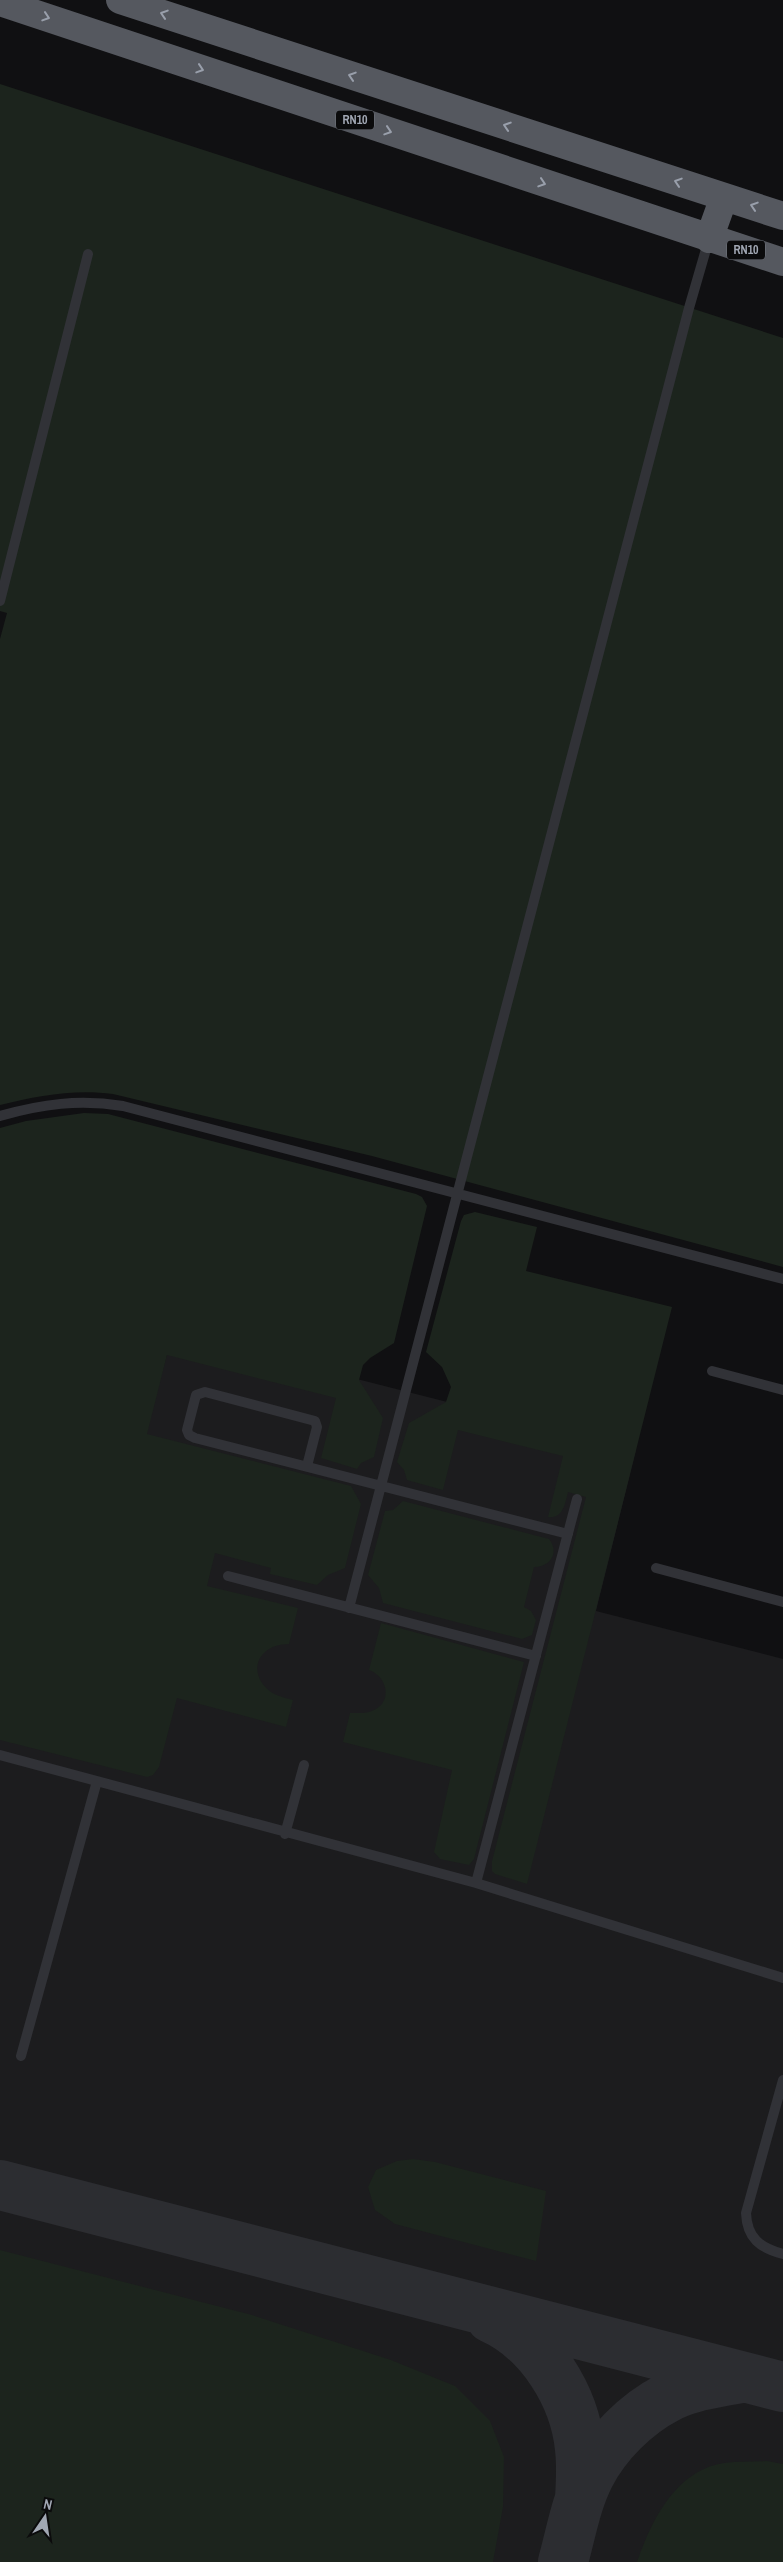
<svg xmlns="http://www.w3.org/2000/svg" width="783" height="2562" viewBox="0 0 783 2562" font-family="'Archivo Narrow',sans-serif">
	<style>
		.built { fill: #1c1c1e }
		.green { fill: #1c241d }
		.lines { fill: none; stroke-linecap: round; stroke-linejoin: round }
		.taxiway { stroke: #2c2d31; stroke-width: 50 }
		.service { stroke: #313237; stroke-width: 10 }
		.trunk { stroke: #55585f; stroke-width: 28 }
		.oneway { stroke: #999fab }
		.labels { text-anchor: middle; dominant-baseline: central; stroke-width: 4.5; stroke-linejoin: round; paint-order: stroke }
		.shield { fill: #0b0b0c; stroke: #747881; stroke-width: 1 }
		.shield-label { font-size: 12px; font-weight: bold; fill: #a1a7b3 }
	</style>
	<rect width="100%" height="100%" fill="#101012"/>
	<!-- built -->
	<path class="built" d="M173,1332L636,1450L596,1611L783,1659V2562H0V1339L160,1380Z"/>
	<!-- green -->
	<path class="green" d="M0,84L783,338V1267L372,1156L113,1094C73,1089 38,1096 0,1105V639L7,613L0,611Z
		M84,1113L108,1114L416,1194L422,1197L427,1206L394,1343L370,1358L363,1365L359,1380L383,1418L374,1457L361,1463L357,1469L321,1458L336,1398L167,1355L147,1434L351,1486L361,1504L345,1568L328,1575L317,1585L270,1574L271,1568L215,1553L207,1586L298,1608L289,1644C257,1644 246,1674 271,1692C277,1696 286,1698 293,1700L286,1727L177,1698L159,1767L153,1775L147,1777L0,1740V1128L26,1121Z
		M475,1212L537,1227L526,1271L672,1307L527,1884L495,1874L492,1871V1861L586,1497L568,1492C565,1504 563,1519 548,1517L563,1456L458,1430L443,1490L407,1480L404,1470L397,1462L409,1423L446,1402L451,1387L442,1367L426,1352L461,1221L464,1215Z
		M403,1501L549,1539C560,1553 550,1567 534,1567L524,1607L531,1611L536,1620L532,1635L522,1639L383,1603L379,1588L368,1575L385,1511L393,1510Z
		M381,1623L524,1662L474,1859L469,1865L440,1859L434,1852L452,1770L343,1742L350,1713C359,1713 367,1714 374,1710C393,1701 387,1676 369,1670Z
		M413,2159L435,2162L546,2191L536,2261L395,2224L375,2210L368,2187L376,2170L397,2161Z
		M0,2250L252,2315L391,2360L455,2386L490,2421L504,2457L503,2507L493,2562H0Z
		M767,2461L783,2464V2562H637C651,2521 676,2470 724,2463C738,2461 753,2462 767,2461Z"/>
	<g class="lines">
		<!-- taxiway -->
		<path class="taxiway" d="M0,2185L783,2387
			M491,2318C540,2340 575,2396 580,2449C582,2466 581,2482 580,2499
			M563,2562C571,2533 576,2502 590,2475C606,2444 636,2414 667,2398C688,2386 717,2383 740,2378"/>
		<!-- service -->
		<path class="service" d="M0,601L88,254
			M0,1116C42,1104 79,1099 123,1106L783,1279
			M712,1371L783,1390
			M307,1466L317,1427L315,1421L205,1392L196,1395L187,1430L189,1435L195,1438L568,1534
			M656,1568L783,1602
			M228,1576L536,1656
			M349,1608L689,308L709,239
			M0,1755L476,1883L783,1978
			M285,1834L304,1765
			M476,1883L577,1499
			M21,2056L97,1781
			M783,2080L746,2213C747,2238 760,2248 783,2254"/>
		<!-- trunk -->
		<path class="trunk" d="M120,0L783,216
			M0,2L783,262
			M709,239L724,197"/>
	</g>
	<!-- one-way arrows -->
	<defs><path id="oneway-chevron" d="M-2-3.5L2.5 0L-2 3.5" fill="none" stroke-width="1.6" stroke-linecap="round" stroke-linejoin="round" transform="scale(1.25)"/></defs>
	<g class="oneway">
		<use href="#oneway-chevron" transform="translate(164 14) rotate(-162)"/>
		<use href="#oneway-chevron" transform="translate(46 17) rotate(18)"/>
		<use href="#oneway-chevron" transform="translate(200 69) rotate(18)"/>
		<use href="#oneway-chevron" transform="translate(352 76) rotate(-162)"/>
		<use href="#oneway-chevron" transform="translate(507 126) rotate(-162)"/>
		<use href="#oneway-chevron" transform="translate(388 131) rotate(18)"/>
		<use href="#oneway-chevron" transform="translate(678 182) rotate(-162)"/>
		<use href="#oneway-chevron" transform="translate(542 183) rotate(18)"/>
		<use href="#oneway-chevron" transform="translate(754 206) rotate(-162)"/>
	</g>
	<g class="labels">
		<!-- shield labels -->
		<g class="shield">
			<rect x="336" y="110.5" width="38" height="19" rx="4"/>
			<rect x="727" y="240.5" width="38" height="19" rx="4"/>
		</g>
		<g class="shield-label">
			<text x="355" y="120">RN10</text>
			<text x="746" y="250">RN10</text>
		</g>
	</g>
	<!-- north arrow -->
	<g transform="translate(45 2517) rotate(13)" stroke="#0b0b0c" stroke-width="4" paint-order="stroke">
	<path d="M0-4L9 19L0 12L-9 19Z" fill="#a1a7b3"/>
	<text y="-8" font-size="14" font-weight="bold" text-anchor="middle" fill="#a1a7b3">N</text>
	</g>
</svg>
